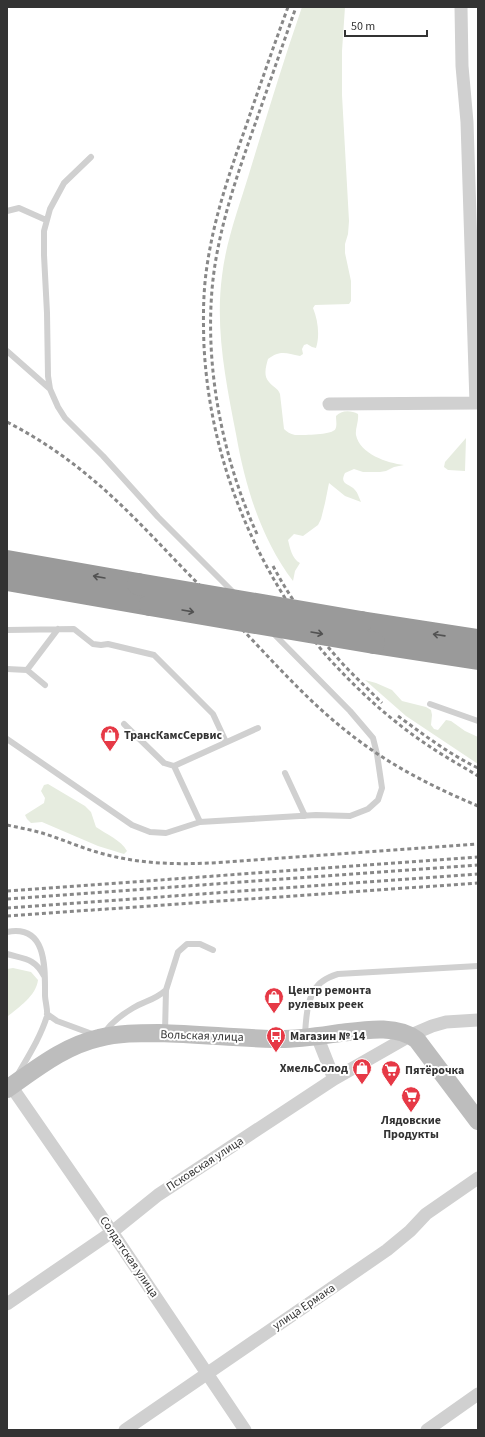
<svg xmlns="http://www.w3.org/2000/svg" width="485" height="1437" viewBox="0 0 485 1437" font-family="'Source Sans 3',sans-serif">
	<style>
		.green { fill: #e6ecdf }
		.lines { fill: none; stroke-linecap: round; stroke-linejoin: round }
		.lane { stroke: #d0d0d0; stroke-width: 6 }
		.street { stroke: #d0d0d0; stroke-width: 13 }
		.secondary { stroke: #bdbdbd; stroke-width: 18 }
		.highway { stroke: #9a9a9a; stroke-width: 22 }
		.rail { stroke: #888; stroke-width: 3; stroke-dasharray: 4 3; stroke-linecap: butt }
		.highway-bridge { stroke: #9a9a9a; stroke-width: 22 }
		.oneway { stroke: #525252 }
		.labels { text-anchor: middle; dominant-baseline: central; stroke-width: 4; stroke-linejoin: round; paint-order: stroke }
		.poi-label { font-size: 12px; font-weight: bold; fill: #333; stroke: #fff; text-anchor: start }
		.street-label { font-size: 12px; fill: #333; stroke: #fff }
	</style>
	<rect width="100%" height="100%" fill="#fff"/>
	<!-- green -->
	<path class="green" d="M302,7H345L342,51V95L349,221L348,234L345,244V253L351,281V301L349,304L315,305L313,308C318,320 320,336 316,348L312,347L307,344L304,345L302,349L303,354L300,356C286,353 280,350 268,359C266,366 263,376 269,382C273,387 278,388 280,394L284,429C287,432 290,434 295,435C302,435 327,435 333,431C338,429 336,421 336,416C341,410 351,410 358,414C359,421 355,429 356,435C360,454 387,463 404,465L394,467L386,471L380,472H363L354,469L345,473C339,485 349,483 355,490C358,493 359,498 361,502L345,496L329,483L325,503L321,519L318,525L303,536L294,534L288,540C290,548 292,559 300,563L295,571L293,581C261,539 245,486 236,434C226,382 215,329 222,276C226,241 239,207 249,174C266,118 283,62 302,7Z
		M466,438L465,471L448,470L444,467L445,462Z
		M365,680L376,683L392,690L402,701L426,707L431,710L432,715L431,725L434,729L438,730L446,720L451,721L465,731L478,737V764L406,716Z
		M48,784L85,806L91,812L96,827C106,834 121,840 127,851L124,854L98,846L42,822L31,823L27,819L25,815L44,803L45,798L41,791L44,785Z
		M13,968L31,972L38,980C36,996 19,1007 7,1017V969Z"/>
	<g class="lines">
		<!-- lane -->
		<path class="lane" d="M91,157L64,183L50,209L44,231V255L47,313L48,376L50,389L58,407L65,418L103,456L158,517L234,593
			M7,211L19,208L46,220
			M7,351L50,389
			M7,630L74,629L93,644L101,645L108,644L154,655L213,714L226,742
			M7,669L27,670L45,685
			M27,670L58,629
			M430,704L478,721
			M124,724L164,763L174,766
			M7,739L132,825L150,832L166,833L200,822L316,815L350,816L368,809L378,800L382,788L377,754L373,738L350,711L273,633
			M285,773L305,816
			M200,822L174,766L258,728
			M7,932C47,924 45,968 45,995C45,1001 48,1010 47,1016C41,1036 29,1055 18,1074
			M7,954C24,959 35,958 44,976
			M47,1014L57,1021L95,1035
			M165,1032L166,990L178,952L187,944H200L213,950
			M104,1033C111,1023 121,1015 133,1008C145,1001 155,1000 166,990
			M305,1035C306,1016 307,989 326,979C330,977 334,975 338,974L478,966"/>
		<!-- street -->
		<path class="street" d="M461,7L462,66L467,122L476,403
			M329,404L478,403
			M317,1036L334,1079
			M7,1086H11L112,1232L245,1430
			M7,1304L112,1232L158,1195L334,1079L411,1035L432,1026L446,1022L478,1020
			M125,1430L387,1250L410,1231L426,1214L478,1178
			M427,1430L478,1394"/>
		<!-- secondary -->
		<path class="secondary" d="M7,1089C36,1069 64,1046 99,1038C118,1033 139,1033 159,1033C198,1034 236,1038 274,1039C296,1040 319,1036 340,1033C364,1030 397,1024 417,1040L478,1121"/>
		<!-- highway -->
		<path class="highway" d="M7,561L138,584
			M7,580L150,605
			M361,622L478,640
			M374,643L478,659"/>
		<!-- rail -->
		<path class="rail" d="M288,7C273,48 259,88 245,129C229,174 214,218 207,266C203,292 203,319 204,346C209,442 241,532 294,612C307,630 319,649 335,665C363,695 394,723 429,746C445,757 462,766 478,776
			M7,422C77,458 122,504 175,560C203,589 231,617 258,646C291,681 323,715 362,743C397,769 438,789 478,806
			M257,534C218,449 199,340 218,248C226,207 240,167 254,127C268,87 282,47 296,7
			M273,566C291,600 315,633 341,662C354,676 368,689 382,703
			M398,716C424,735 449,754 478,768
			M7,825C20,828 33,830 45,834C64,840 82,848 100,853C142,865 184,865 227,862L478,844
			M7,891L478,857
			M7,899L478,865
			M7,908L478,874
			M7,916L478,883"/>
		<!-- highway-bridge -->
		<path class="highway-bridge" d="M138,584L361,622
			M150,605L374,643"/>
	</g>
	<!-- one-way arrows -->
	<defs><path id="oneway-shaft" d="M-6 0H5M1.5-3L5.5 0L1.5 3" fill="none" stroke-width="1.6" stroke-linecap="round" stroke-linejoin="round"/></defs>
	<g class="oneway">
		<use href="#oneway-shaft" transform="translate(99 577) rotate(-170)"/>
		<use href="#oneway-shaft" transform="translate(188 611) rotate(10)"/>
		<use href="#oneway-shaft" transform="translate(317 633) rotate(10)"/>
		<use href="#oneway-shaft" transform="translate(439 635) rotate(-172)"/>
	</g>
	<!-- icons -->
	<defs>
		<g id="shop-pin" transform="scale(1)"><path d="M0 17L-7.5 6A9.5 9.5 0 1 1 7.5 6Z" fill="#e63946" stroke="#fff"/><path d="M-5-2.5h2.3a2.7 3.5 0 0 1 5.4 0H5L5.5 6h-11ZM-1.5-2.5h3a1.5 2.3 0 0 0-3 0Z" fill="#fff"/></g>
		<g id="bus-pin" transform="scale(1)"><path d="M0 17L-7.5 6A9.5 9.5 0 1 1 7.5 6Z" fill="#e63946" stroke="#fff"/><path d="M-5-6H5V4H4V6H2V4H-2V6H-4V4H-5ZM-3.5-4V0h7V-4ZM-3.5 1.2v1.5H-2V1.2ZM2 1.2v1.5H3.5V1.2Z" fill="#fff"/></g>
		<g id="supermarket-pin" transform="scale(1)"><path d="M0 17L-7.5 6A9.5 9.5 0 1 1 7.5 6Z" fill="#e63946" stroke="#fff"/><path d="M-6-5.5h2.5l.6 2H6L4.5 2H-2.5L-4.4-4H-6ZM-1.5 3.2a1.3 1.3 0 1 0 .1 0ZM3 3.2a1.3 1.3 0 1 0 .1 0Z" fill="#fff"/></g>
	</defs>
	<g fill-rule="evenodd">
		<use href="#shop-pin" x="110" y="735"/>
		<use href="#shop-pin" x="274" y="997"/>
		<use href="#bus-pin" x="276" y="1036"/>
		<use href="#shop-pin" x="362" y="1068"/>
		<use href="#supermarket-pin" x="391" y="1070"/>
		<use href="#supermarket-pin" x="411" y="1096"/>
	</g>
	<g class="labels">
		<!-- poi labels -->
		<g class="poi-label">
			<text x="124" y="735">ТрансКамсСервис</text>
			<text x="288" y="990">Центр ремонта<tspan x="288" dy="14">рулевых реек</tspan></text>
			<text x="290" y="1036">Магазин № 14</text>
			<text x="348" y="1068" text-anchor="end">ХмельСолод</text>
			<text x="405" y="1070">Пятёрочка</text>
			<text x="411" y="1120" text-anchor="middle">Лядовские<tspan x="411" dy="14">Продукты</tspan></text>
		</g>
		<!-- street labels -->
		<g class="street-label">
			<text transform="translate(202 1036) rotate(2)">Вольская улица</text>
			<text transform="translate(205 1164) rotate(-33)">Псковская улица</text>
			<text transform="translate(129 1257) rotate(56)">Солдатская улица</text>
			<text transform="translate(304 1307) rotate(-34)">улица Ермака</text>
		</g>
	</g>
	<!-- border -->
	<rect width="485" height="1437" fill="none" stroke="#333333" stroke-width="16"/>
	<!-- scale -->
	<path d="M345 30v6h82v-6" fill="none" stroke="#333333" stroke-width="2"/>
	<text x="351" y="30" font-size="12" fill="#333333" stroke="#ffffff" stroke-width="3" paint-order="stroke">50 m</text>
</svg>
